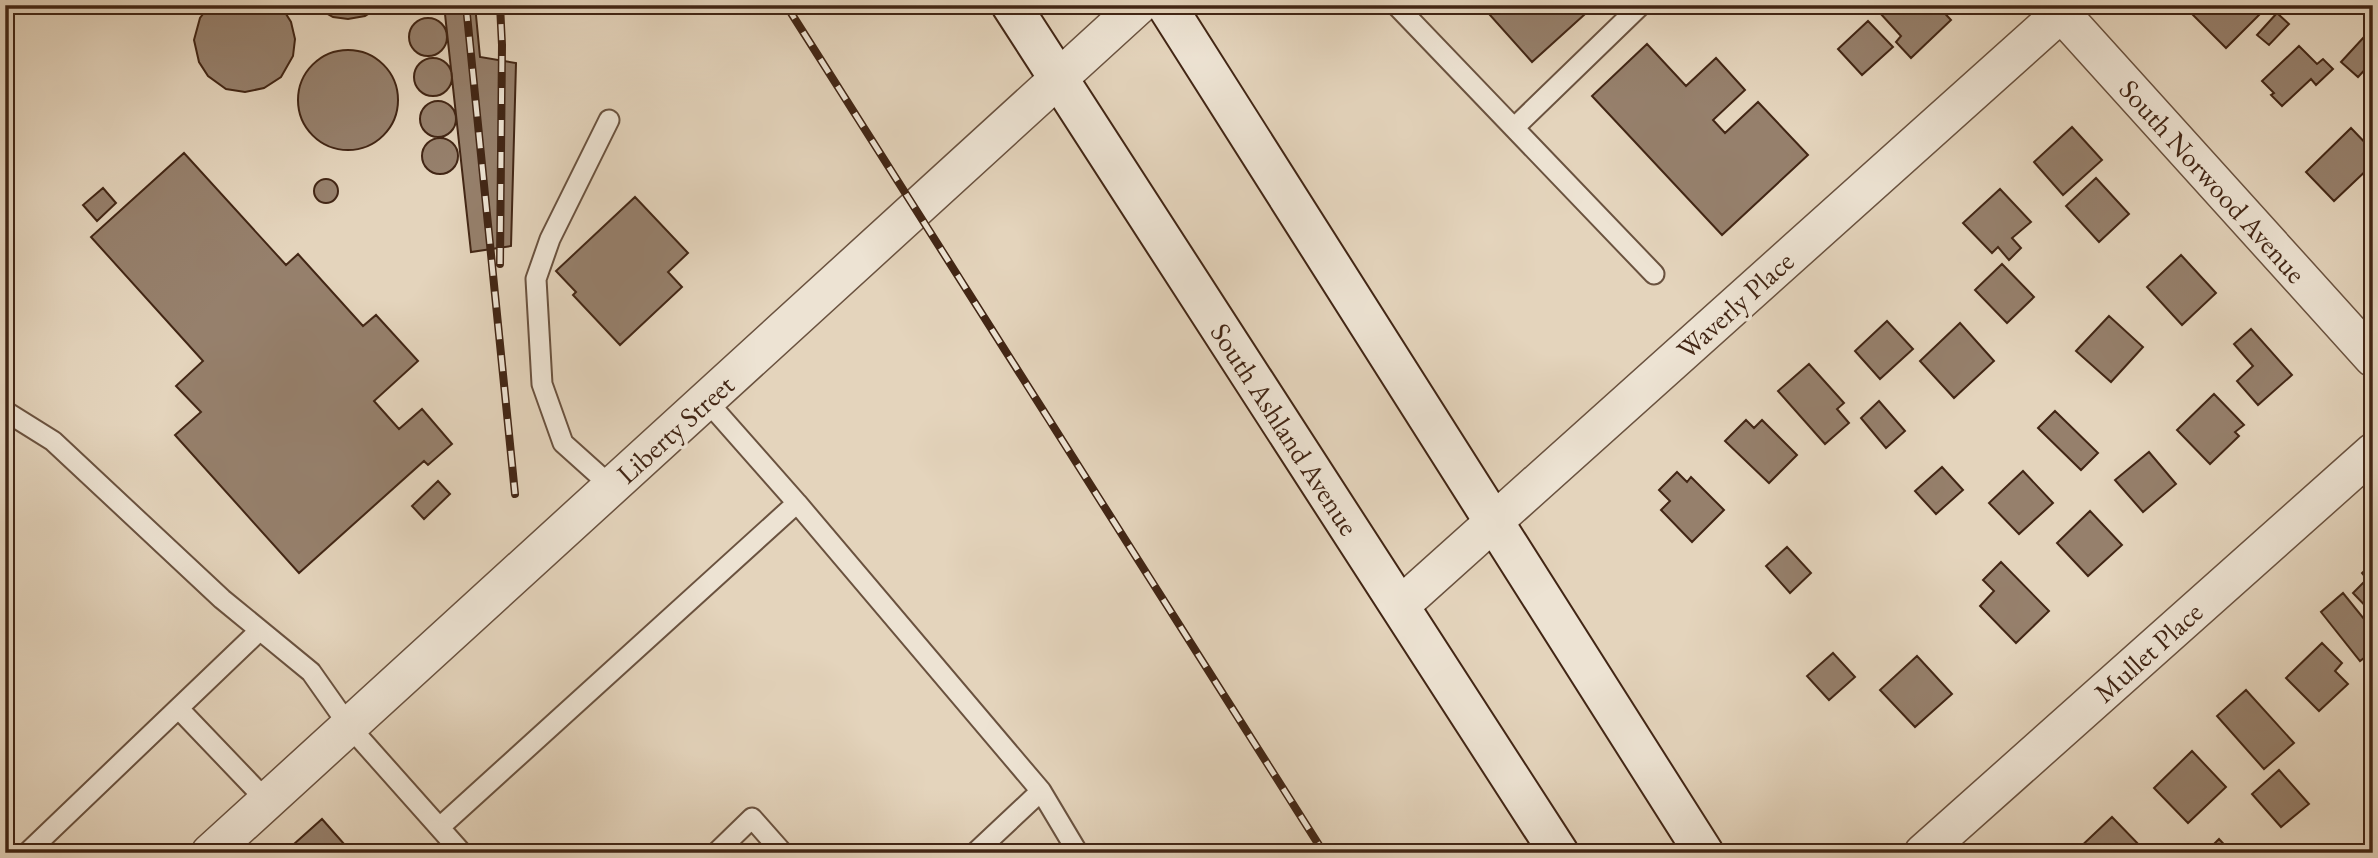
<svg xmlns="http://www.w3.org/2000/svg" width="2378" height="858" viewBox="0 0 2378 858" font-family="'EB Garamond',serif">
	<style>
		.building { fill: #96806c; stroke: #422615; stroke-width: 2 }
		.lines { fill: none; stroke-linecap: round; stroke-linejoin: round }
		.lane-casing { stroke: #6a523f; stroke-width: 23 }
		.street-casing { stroke: #6a523f; stroke-width: 40 }
		.secondary-casing { stroke: #422615; stroke-width: 42 }
		.lane { stroke: #ede3d3; stroke-width: 19 }
		.street { stroke: #ede3d3; stroke-width: 37 }
		.secondary { stroke: #ede3d3; stroke-width: 38 }
		.rail-casing { stroke: #422615; stroke-width: 8 }
		.rail { stroke: #ede3d3; stroke-width: 5; stroke-dasharray: 16; stroke-linecap: butt }
		.labels { text-anchor: middle; dominant-baseline: central; stroke-width: 7; stroke-linejoin: round; paint-order: stroke }
		.street-label { font-size: 28px; fill: #422615; stroke: #ede3d3 }
	</style>
	<rect width="100%" height="100%" fill="#e4d4bc"/>
	<filter id="stains"><feTurbulence type="fractalNoise" baseFrequency=".00286" numOctaves="4"/><feColorMatrix values="0 0 0 0 .2 0 0 0 0 .09 0 0 0 0 .02 0 0 0 .5 -.17"/></filter>
	<radialGradient id="worn" r=".72"><stop offset=".6" stop-color="#630" stop-opacity="0"/><stop offset="1" stop-color="#630" stop-opacity=".3"/></radialGradient>
	<!-- building -->
	<path class="building" d="M210,5L281,6L291,22L295,39L293,56L281,77L264,88L245,92L226,89L208,76L199,62L194,40L200,18Z
		M312,5H382L365,16L348,19L333,17Z
		M444,5H475L480,57L516,63L511,246L471,252Z
		M1481,5H1595L1532,62Z
		M1889,5H1937L1951,20L1911,58L1896,42L1901,36L1880,13Z
		M2199,5H2269L2226,48L2191,13Z
		M2277,13L2289,24L2269,45L2257,35Z
		M409 37a19 19 0 1 1 38 0a19 19 0 1 1-38 0Z
		M1868,21L1893,47L1862,75L1838,49Z
		M2364,37L2373,46V61L2358,77L2341,62Z
		M1647,44L1686,86L1716,58L1745,90L1713,120L1725,133L1758,102L1808,155L1722,235L1592,96Z
		M2299,46L2317,64L2323,59L2333,69L2316,85L2311,79L2282,106L2271,95L2274,93L2262,81Z
		M298 100a50 50 0 1 1 100 0a50 50 0 1 1-100 0Z
		M414 77a19 19 0 1 1 38 0a19 19 0 1 1-38 0Z
		M420 119a18 18 0 1 1 36 0a18 18 0 1 1-36 0Z
		M2072,127L2102,160L2063,195L2034,162Z
		M2351,128L2373,151V164L2334,201L2306,172Z
		M422 156a18 18 0 1 1 36 0a18 18 0 1 1-36 0Z
		M184,153L286,265L298,254L363,326L376,315L418,361L374,401L399,429L422,409L452,444L428,465L424,461L299,573L175,435L201,412L176,386L203,361L91,237Z
		M2096,178L2129,214L2099,242L2066,206Z
		M314 191a12 12 0 1 1 24 0a12 12 0 1 1-24 0Z
		M103,188L116,203L97,221L83,205Z
		M2000,189L2031,222L2012,238L2021,248L2009,260L1998,247L1992,253L1963,223Z
		M635,197L688,253L668,272L682,287L620,345L573,295L576,292L556,271Z
		M2181,255L2216,293L2182,325L2147,287Z
		M2002,264L2034,297L2007,323L1975,290Z
		M2109,316L2143,347L2111,382L2076,351Z
		M1887,321L1913,349L1880,379L1855,351Z
		M1960,323L1994,361L1954,398L1920,361Z
		M2251,329L2292,375L2258,405L2237,381L2253,366L2234,344Z
		M1809,364L1844,403L1837,409L1849,423L1825,444L1778,391Z
		M2214,394L2244,425L2235,432L2239,436L2210,464L2177,430Z
		M1879,401L1905,431L1886,448L1861,418Z
		M2055,411L2098,453L2081,470L2038,428Z
		M1746,420L1754,428L1762,420L1797,455L1769,483L1725,441Z
		M2149,452L2176,484L2143,512L2115,480Z
		M1942,467L1963,490L1936,514L1915,491Z
		M2023,471L2053,503L2019,534L1989,503Z
		M1677,472L1687,482L1691,477L1724,510L1692,542L1661,510L1670,501L1659,490Z
		M438,481L450,494L424,519L412,506Z
		M2090,511L2122,545L2088,576L2057,543Z
		M1787,547L1811,573L1790,593L1766,566Z
		M2001,562L2049,611L2016,643L1980,606L1994,591L1983,580Z
		M2373,563V614L2353,593L2367,579L2362,573Z
		M2343,593L2373,630V651L2360,661L2321,612Z
		M2322,643L2342,663L2335,671L2348,684L2319,711L2286,678Z
		M1833,653L1855,677L1829,700L1807,676Z
		M1917,656L1952,694L1915,727L1880,690Z
		M2246,690L2294,743L2264,769L2217,716Z
		M2192,751L2226,787L2188,823L2154,788Z
		M2279,770L2309,804L2281,827L2252,794Z
		M2112,817L2144,850L2141,853H2074Z
		M322,819L352,853H284Z
		M2219,839L2232,853H2205Z"/>
	<g class="lines">
		<!-- lane casing -->
		<g class="lane-casing">
			<path id="lane" d="M1396,5L1654,274
				M609,120L550,239L536,279L542,384L563,443L612,487
				M1514,128L1641,5
				M5,411L53,441L222,599L311,672L349,726L462,853
				M797,503L1041,791L975,853
				M179,709L267,801
				M1041,791L1078,853
				M440,827L797,503L706,400
				M27,853L260,630
				M716,853L752,818L783,853"/>
		</g>
		<!-- street casing -->
		<g class="street-casing">
			<path id="street" d="M2054,5L2373,358
				M1400,606L2070,5
				M210,853L1139,5
				M1923,853L2373,452"/>
		</g>
		<!-- secondary casing -->
		<g class="secondary-casing">
			<path id="secondary" d="M1011,5L1559,853
				M1166,5L1704,853"/>
		</g>
		<!-- lane -->
		<use href="#lane" class="lane"/>
		<!-- street -->
		<use href="#street" class="street"/>
		<!-- secondary -->
		<use href="#secondary" class="secondary"/>
		<!-- rail casing -->
		<g class="rail-casing">
			<path id="rail" d="M466,5L515,494
				M786,5L1324,853
				M500,264L502,45L500,5"/>
		</g>
		<!-- rail -->
		<use href="#rail" class="rail"/>
	</g>
	<g class="labels">
		<!-- street labels -->
		<g class="street-label">
			<text transform="translate(2213 181) rotate(48)">South Norwood Avenue</text>
			<text transform="translate(1735 305) rotate(-42)">Waverly Place</text>
			<text transform="translate(675 429) rotate(-42)">Liberty Street</text>
			<text transform="translate(1285 429) rotate(57)">South Ashland Avenue</text>
			<text transform="translate(2148 652) rotate(-42)">Mullet Place</text>
		</g>
	</g>
	<!-- margin -->
	<rect width="2378" height="858" fill="none" stroke="#e4d4bc" stroke-width="28"/>
	<rect x="7" y="7" width="2364" height="844" fill="none" stroke="#422615" stroke-width="3.5"/>
	<rect x="14" y="14" width="2350" height="830" fill="none" stroke="#422615" stroke-width="2"/>
	<rect width="100%" height="100%" filter="url(#stains)"/>
	<rect width="100%" height="100%" fill="url(#worn)"/>
</svg>
